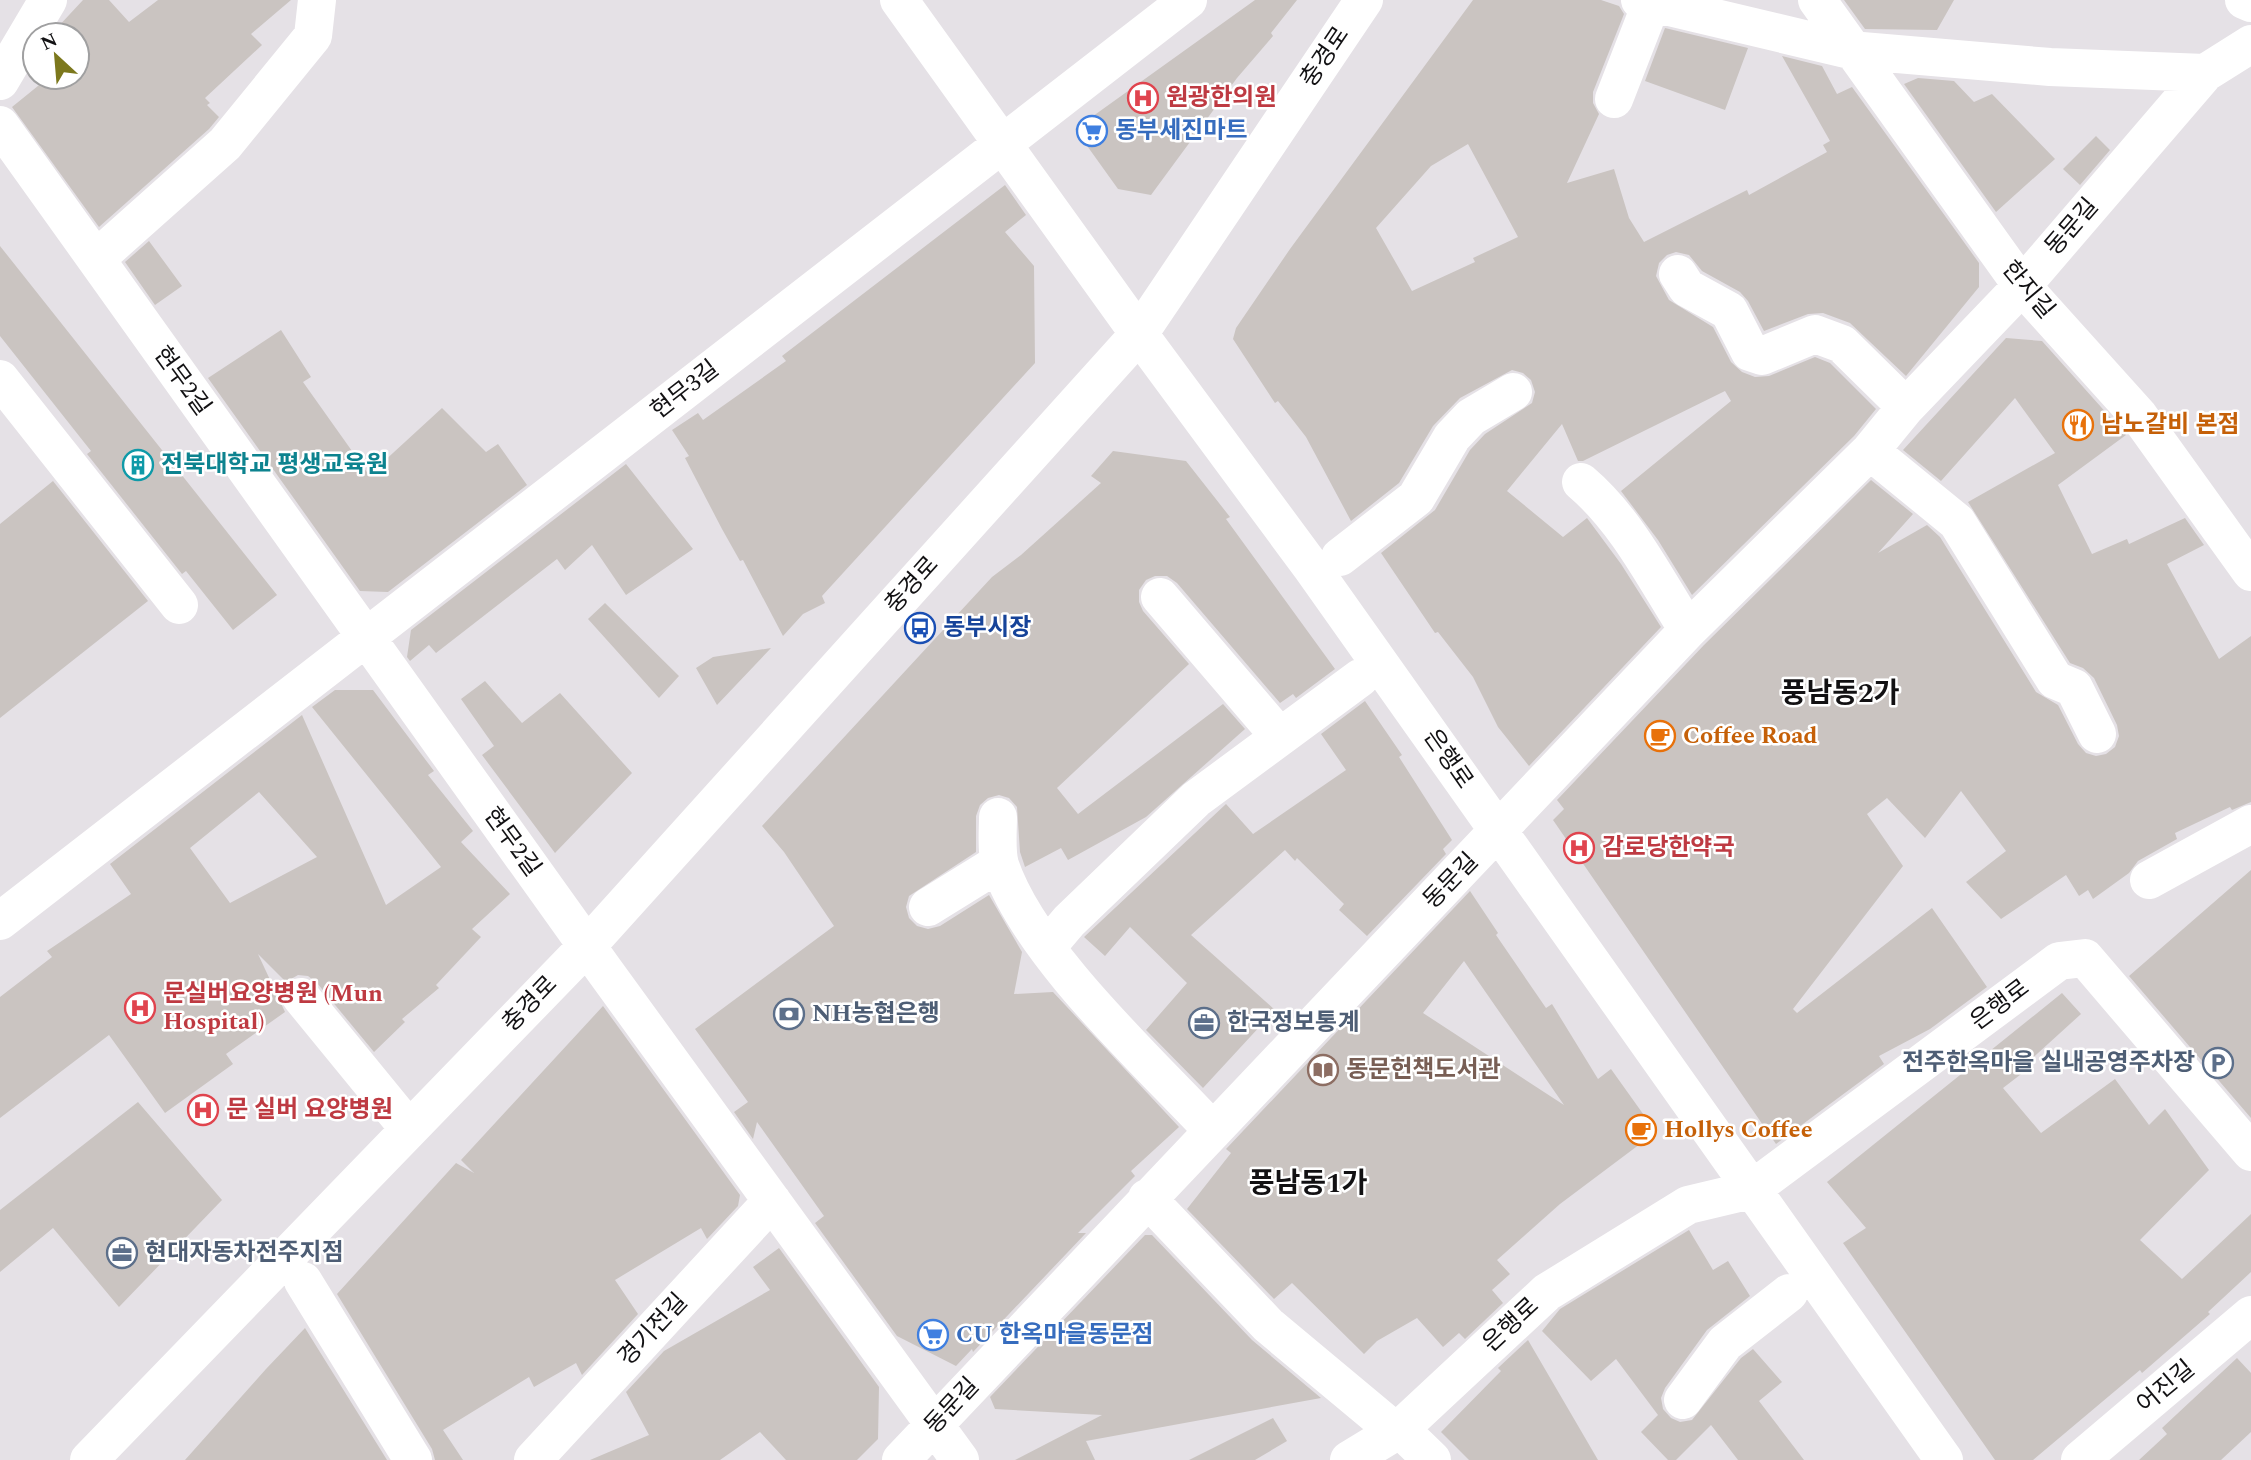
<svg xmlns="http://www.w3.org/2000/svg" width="2251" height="1460" viewBox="0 0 2251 1460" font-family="Spectral,'Noto Sans KR',serif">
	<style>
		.building { fill: #cac4c1; fill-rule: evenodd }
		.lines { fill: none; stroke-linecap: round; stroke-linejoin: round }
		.minor { stroke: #fff; stroke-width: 38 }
		.labels { text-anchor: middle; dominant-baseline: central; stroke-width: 5; stroke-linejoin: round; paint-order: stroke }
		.street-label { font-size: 24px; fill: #121113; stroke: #fff }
		.health-label { font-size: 24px; font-weight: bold; fill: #be3a42; stroke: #fff; text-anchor: start }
		.shop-label { font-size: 24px; font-weight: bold; fill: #366cbe; stroke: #fff; text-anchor: start }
		.food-label { font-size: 24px; font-weight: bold; fill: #c56008; stroke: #fff; text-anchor: start }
		.culture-label { font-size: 24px; font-weight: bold; fill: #0d838f; stroke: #fff; text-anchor: start }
		.transit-label { font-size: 24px; font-weight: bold; fill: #164399; stroke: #fff; text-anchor: start }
		.service-label { font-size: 24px; font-weight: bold; fill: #4e5e75; stroke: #fff; text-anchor: start }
		.education-label { font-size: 24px; font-weight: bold; fill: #785e54; stroke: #fff; text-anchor: start }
		.quarter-label { font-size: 28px; font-weight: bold; fill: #121113; stroke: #fff }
	</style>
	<rect width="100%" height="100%" fill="#e5e1e6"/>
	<!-- building -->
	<path class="building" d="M83,0H109L129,22L158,0H291L251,34L262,45L205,98L210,103L207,105L219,117L209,129L99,227L12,107L49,77H77V35H62L56,29Z
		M1255,0H1297L1271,33L1273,36L1237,78L1151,195L1118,189L1075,129Z
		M1473,0H1601L1619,6L1624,14L1593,92V103L1599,114L1567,183L1614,169L1629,218L1644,242L1747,190L1749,195L1827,152L1823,145L1830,141L1782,56L1822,66L1837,94L1852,87L1979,263V287L1906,376L1850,323L1823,313L1808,314L1764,331L1748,301L1740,292L1702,271L1689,255L1676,252L1667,255L1659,263L1656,276L1669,300L1713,327L1731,362L1742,372L1755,377L1769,376L1815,357L1830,363L1876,409L1854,436L1692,595L1658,540L1621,491L1731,401L1725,391L1583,461H1578L1562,424L1507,491L1563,537L1587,518L1621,564L1661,627L1529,766L1498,727L1473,677L1438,632L1435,633L1381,553L1435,510L1470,450L1485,434L1532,403L1535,392L1531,380L1523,373L1512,370L1460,398L1433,426L1399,483L1351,521L1306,437L1278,401L1275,403L1233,339L1236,328L1290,249ZM1468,144L1518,237L1473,258L1475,262L1412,291L1376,228L1431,166Z
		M1844,0H1954L1937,30L1865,29Z
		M1665,28L1748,48L1725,110L1645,81Z
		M1918,78L1954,81L1974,102L1992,94L2055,159L1996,212L1904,84Z
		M2096,136L2110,150L2080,185L2063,169Z
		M1005,185L1026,215L1005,232L1034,266L1035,363L822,596L825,603L803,614L783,636L743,560L740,561L722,529L685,458L689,456L672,430L698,413L703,420L786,361L782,356Z
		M149,241L182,286L155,305L125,262Z
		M0,246L277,595L233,630L186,571L182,574L87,454L91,451L0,336Z
		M281,330L311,377L303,382L369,475L442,408L486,452L498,444L527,485L388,592L360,591L208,378Z
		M2006,338L2042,341L2126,435L2058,485L2092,554L2127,539L2129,544L2185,518L2204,545L2167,564L2219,659L2251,636V802L2232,810L2230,807L2175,833L2177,839L2138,861L2129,873L2093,899L2088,890L2079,896L2066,875L2001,919L1966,882L2006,851L1961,791L1925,838L1887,798L1867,814L1903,866L1793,1009L1797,1013L1932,908L1987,987L1930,1029L1879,1056L1884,1064L1776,1144L1553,820L1564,809L1557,800L1704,645L1871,480L1913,514L1878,553L1927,525L1940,537L2036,692L2058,705L2078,744L2086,753L2096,756L2106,754L2115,747L2119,736L2117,725L2094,678L2083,668L2070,663L1968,502L2055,453L2015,398L1941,481L1903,450Z
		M1113,451L1186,461L1230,517L1226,519L1335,669L1296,698L1293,694L1280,703L1177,583L1167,576H1155L1146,580L1139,590V602L1143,611L1189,664L1057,788L1078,814L1223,704L1245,729L1146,817L1068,860L1061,848L1025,867L1020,852L1017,807L1009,798L999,795L988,798L980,805L976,816V852L909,896L906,907L909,918L917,926L928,929L940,926L989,895L1022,952L1014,994L1053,992L1179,1127L1131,1171L1135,1176L1078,1233H1086L973,1352L972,1349L956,1366L897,1336L815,1223L824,1216L757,1122L753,1139L734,1112L748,1102L695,1029L834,926L784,852L762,826L992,577L1021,555L1101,483L1091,476Z
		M626,464L693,549L626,595L592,545L565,570L557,559L436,653L429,645L410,661L407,657L411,630Z
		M53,481L148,601L0,718V524Z
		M605,603L679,676L659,698L588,619Z
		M771,648L717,705L696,668L713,657Z
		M485,681L522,723L560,693L632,773L555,853L482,755L494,746L461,699Z
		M335,690H373L434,771L428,775L473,831L461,842L510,894L472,929L481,937L436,985L439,988L402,1019L405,1022L374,1052L317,983L308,976L298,975L286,982L258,954L285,1012L226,1054L233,1064L165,1113L109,1035L0,1118V997L52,957L47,951L131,894L110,864L302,715L386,905L441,867L312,707ZM259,792L317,857L230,903L190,848Z
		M1365,701L1402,755L1399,757L1452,840L1443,849L1446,854L1367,936L1339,910L1344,904L1297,858L1295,861L1285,850L1191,935L1275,1010L1203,1088L1146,1030L1187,983L1130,927L1105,956L1084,937L1226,804L1253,834L1346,770L1321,734Z
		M2251,870V1118L2129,976Z
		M1470,891L1498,933L1496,935L1546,1008L1552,1004L1598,1079L1611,1069L1656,1132L1560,1204L1497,1260L1510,1274L1492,1290L1503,1303L1465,1339L1459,1333L1443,1347L1417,1318L1377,1341L1364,1354L1292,1283L1274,1299L1187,1209L1231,1153L1226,1149ZM1464,961L1564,1105L1423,1013Z
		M2062,993L2081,1014L2026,1064L2029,1068L2003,1088L2041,1133L2115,1079L2149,1125L2165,1109L2209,1170L2140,1240L2182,1279L2251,1214V1272L2208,1312L2210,1314L2142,1373L2140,1370L2033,1460H1995L1843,1243L1866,1228L1827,1182Z
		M603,1006L740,1195L738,1206L707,1239L701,1228L615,1280L638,1314L582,1375L576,1363L534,1387L529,1377L443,1430L463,1460H435L432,1449L337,1294L456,1163L474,1173L461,1160Z
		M138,1102L222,1200L119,1307L53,1228L0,1272V1210Z
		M1689,1230L1713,1270L1728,1261L1750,1296L1707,1330L1665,1388L1661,1398L1663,1409L1671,1418L1680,1422L1692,1420L1741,1358L1753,1349L1782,1382L1759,1401L1804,1460H1738L1711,1425L1676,1460H1668L1641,1432L1658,1415L1616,1359L1591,1381L1542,1331L1560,1309Z
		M1145,1235H1152L1252,1340L1321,1398L1086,1441L1095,1460H1015L1102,1415L995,1409L990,1397Z
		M779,1248L879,1387L878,1439L857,1460H786L760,1432L720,1460H590L649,1435L626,1392L664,1351L770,1290L753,1267Z
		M305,1328L387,1460H185L266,1369Z
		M1528,1340L1598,1460H1469L1441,1432L1501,1371L1498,1368Z
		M2237,1358L2251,1373V1432L2221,1460H2139L2167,1434L2162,1428Z
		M1273,1418L1287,1441L1255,1460H1189Z"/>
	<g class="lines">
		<!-- minor -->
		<path class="minor" d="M899,0L1139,334L1312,568L1944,1460
			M1640,0L1850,50L2050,67L2205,73L2251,44
			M1817,0L2022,286L2139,416L2251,572
			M2244,0L2251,3
			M0,81L48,0
			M1614,99L1651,4
			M0,125L604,970L960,1460
			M96,259L225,144L313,36L317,0
			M1678,274L1687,288L1729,311L1750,352L1762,356L1815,334L1842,344L1906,407
			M0,379L179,605
			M1870,451L1957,522L2055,680L2074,688L2097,734
			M1581,482C1627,521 1656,580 1688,630
			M1340,557L1416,498L1452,437L1471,417L1513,392
			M1160,597L1280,737
			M998,817C998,832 996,851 1000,865C1030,954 1148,1061 1213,1131
			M2149,880L2251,824
			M928,907L999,863
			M0,921L1188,0
			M1047,947L1069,921L1196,799L1360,678
			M301,997L409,1129
			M1147,1198L1268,1325L1395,1431
			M303,1281L413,1460
			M1683,1400L1725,1343L1789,1293
			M1400,1429L1432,1460
			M89,1460L587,946L1139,334L1364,0
			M533,1460L772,1201
			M901,1460L1688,630L1870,451L1906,407L2022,286L2205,73
			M1349,1460L1400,1429L1547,1292L1688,1205L1751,1190L2059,961L2085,958L2251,1152
			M2080,1460L2251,1315"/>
	</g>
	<!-- icons -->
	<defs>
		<g id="hospital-ring" transform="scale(1.575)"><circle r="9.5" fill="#fff" stroke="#e0444e" stroke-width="1.5"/><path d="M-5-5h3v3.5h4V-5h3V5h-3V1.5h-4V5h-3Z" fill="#e0444e"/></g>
		<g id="supermarket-ring" transform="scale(1.575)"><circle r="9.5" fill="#fff" stroke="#3f7fe0" stroke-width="1.5"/><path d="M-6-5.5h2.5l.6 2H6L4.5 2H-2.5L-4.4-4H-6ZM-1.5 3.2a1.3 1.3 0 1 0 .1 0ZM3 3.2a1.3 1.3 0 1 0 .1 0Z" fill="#3f7fe0"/></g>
		<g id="restaurant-ring" transform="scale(1.575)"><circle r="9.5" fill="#fff" stroke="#e8710a" stroke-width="1.5"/><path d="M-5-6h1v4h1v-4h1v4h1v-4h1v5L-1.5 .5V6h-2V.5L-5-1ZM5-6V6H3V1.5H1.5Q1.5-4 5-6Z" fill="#e8710a"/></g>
		<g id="building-ring" transform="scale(1.575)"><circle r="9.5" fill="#fff" stroke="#0f9aa8" stroke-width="1.5"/><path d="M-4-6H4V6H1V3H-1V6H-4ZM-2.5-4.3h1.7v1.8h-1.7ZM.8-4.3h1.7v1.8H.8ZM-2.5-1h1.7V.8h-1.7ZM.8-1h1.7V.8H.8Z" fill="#0f9aa8"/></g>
		<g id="bus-ring" transform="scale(1.575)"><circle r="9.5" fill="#fff" stroke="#1a4fb4" stroke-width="1.5"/><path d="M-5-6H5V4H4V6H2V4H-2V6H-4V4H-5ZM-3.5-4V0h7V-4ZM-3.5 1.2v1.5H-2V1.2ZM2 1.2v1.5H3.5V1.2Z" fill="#1a4fb4"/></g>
		<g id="cafe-ring" transform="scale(1.575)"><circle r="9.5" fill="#fff" stroke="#e8710a" stroke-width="1.5"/><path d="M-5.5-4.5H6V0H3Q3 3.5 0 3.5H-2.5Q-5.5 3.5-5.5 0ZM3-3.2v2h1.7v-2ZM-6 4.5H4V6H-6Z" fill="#e8710a"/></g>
		<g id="bank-ring" transform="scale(1.575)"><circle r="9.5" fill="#fff" stroke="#5c6f8a" stroke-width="1.5"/><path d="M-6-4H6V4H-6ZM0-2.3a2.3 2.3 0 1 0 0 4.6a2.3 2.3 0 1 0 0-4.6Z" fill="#5c6f8a"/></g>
		<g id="office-ring" transform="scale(1.575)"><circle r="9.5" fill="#fff" stroke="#5c6f8a" stroke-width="1.5"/><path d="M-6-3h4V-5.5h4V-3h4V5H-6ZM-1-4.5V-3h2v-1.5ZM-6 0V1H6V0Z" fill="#5c6f8a"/></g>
		<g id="parking-ring" transform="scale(1.575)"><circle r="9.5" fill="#fff" stroke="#5c6f8a" stroke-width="1.5"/><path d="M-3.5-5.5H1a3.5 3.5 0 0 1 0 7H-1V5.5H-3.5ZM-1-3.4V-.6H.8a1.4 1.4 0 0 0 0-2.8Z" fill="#5c6f8a"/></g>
		<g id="library-ring" transform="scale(1.575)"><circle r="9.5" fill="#fff" stroke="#8d6e63" stroke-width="1.5"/><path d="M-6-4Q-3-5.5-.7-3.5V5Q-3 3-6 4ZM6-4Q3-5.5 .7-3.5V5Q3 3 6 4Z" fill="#8d6e63"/></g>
	</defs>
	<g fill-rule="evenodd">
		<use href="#hospital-ring" x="1143" y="98"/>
		<use href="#supermarket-ring" x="1092" y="131"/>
		<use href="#restaurant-ring" x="2078" y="425"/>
		<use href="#building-ring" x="138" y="465"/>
		<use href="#bus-ring" x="920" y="628"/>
		<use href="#cafe-ring" x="1660" y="736"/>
		<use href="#hospital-ring" x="1579" y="848"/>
		<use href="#hospital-ring" x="140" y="1008"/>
		<use href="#bank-ring" x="789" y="1014"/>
		<use href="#office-ring" x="1204" y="1023"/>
		<use href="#parking-ring" x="2218" y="1063"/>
		<use href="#library-ring" x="1323" y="1070"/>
		<use href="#hospital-ring" x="203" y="1110"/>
		<use href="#cafe-ring" x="1641" y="1130"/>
		<use href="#office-ring" x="122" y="1253"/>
		<use href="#supermarket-ring" x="933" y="1335"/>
	</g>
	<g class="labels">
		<!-- street labels -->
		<g class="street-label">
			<text transform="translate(1325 57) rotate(-56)">충경로</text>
			<text transform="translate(2072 227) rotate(-49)">동문길</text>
			<text transform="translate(2028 290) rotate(50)">한지길</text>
			<text transform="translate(182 381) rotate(54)">현무2길</text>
			<text transform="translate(685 390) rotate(-38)">현무3길</text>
			<text transform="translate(912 585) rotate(-48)">충경로</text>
			<text transform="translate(1448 759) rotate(55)">은행로</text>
			<text transform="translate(512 842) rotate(54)">현무2길</text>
			<text transform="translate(1451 881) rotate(-46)">동문길</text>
			<text transform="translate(530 1004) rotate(-46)">충경로</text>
			<text transform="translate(2000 1005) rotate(-37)">은행로</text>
			<text transform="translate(1511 1325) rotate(-43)">은행로</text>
			<text transform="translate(653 1330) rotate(-47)">경기전길</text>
			<text transform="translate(2166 1387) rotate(-40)">어진길</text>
			<text transform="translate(952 1406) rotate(-47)">동문길</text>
		</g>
		<!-- health labels -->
		<g class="health-label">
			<text x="1166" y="98">원광한의원</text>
			<text x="1602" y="848">감로당한약국</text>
			<text x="163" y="994">문실버요양병원 (Mun<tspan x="163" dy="28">Hospital)</tspan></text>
			<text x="226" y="1110">문 실버 요양병원</text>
		</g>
		<!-- shop labels -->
		<g class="shop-label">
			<text x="1115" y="131">동부세진마트</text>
			<text x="956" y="1335">CU 한옥마을동문점</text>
		</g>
		<!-- food labels -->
		<g class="food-label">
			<text x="2101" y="425">남노갈비 본점</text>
			<text x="1683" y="736">Coffee Road</text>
			<text x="1664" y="1130">Hollys Coffee</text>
		</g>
		<!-- culture labels -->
		<g class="culture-label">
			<text x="161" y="465">전북대학교 평생교육원</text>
		</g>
		<!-- transit labels -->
		<g class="transit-label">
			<text x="943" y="628">동부시장</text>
		</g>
		<!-- service labels -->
		<g class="service-label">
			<text x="812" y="1014">NH농협은행</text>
			<text x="1227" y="1023">한국정보통계</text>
			<text x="2195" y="1063" text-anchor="end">전주한옥마을 실내공영주차장</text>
			<text x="145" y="1253">현대자동차전주지점</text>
		</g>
		<!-- education labels -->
		<g class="education-label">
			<text x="1346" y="1070">동문헌책도서관</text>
		</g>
		<!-- quarter labels -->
		<g class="quarter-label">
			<text x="1840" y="693">풍남동2가</text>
			<text x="1308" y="1183">풍남동1가</text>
		</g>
	</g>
	<!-- north arrow -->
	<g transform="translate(56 56) rotate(334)"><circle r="33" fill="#ffffff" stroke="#a0a0a1" stroke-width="2"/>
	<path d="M0-5L12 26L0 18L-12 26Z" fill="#7c781d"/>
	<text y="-10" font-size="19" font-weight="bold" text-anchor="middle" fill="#121113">N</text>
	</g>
</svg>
